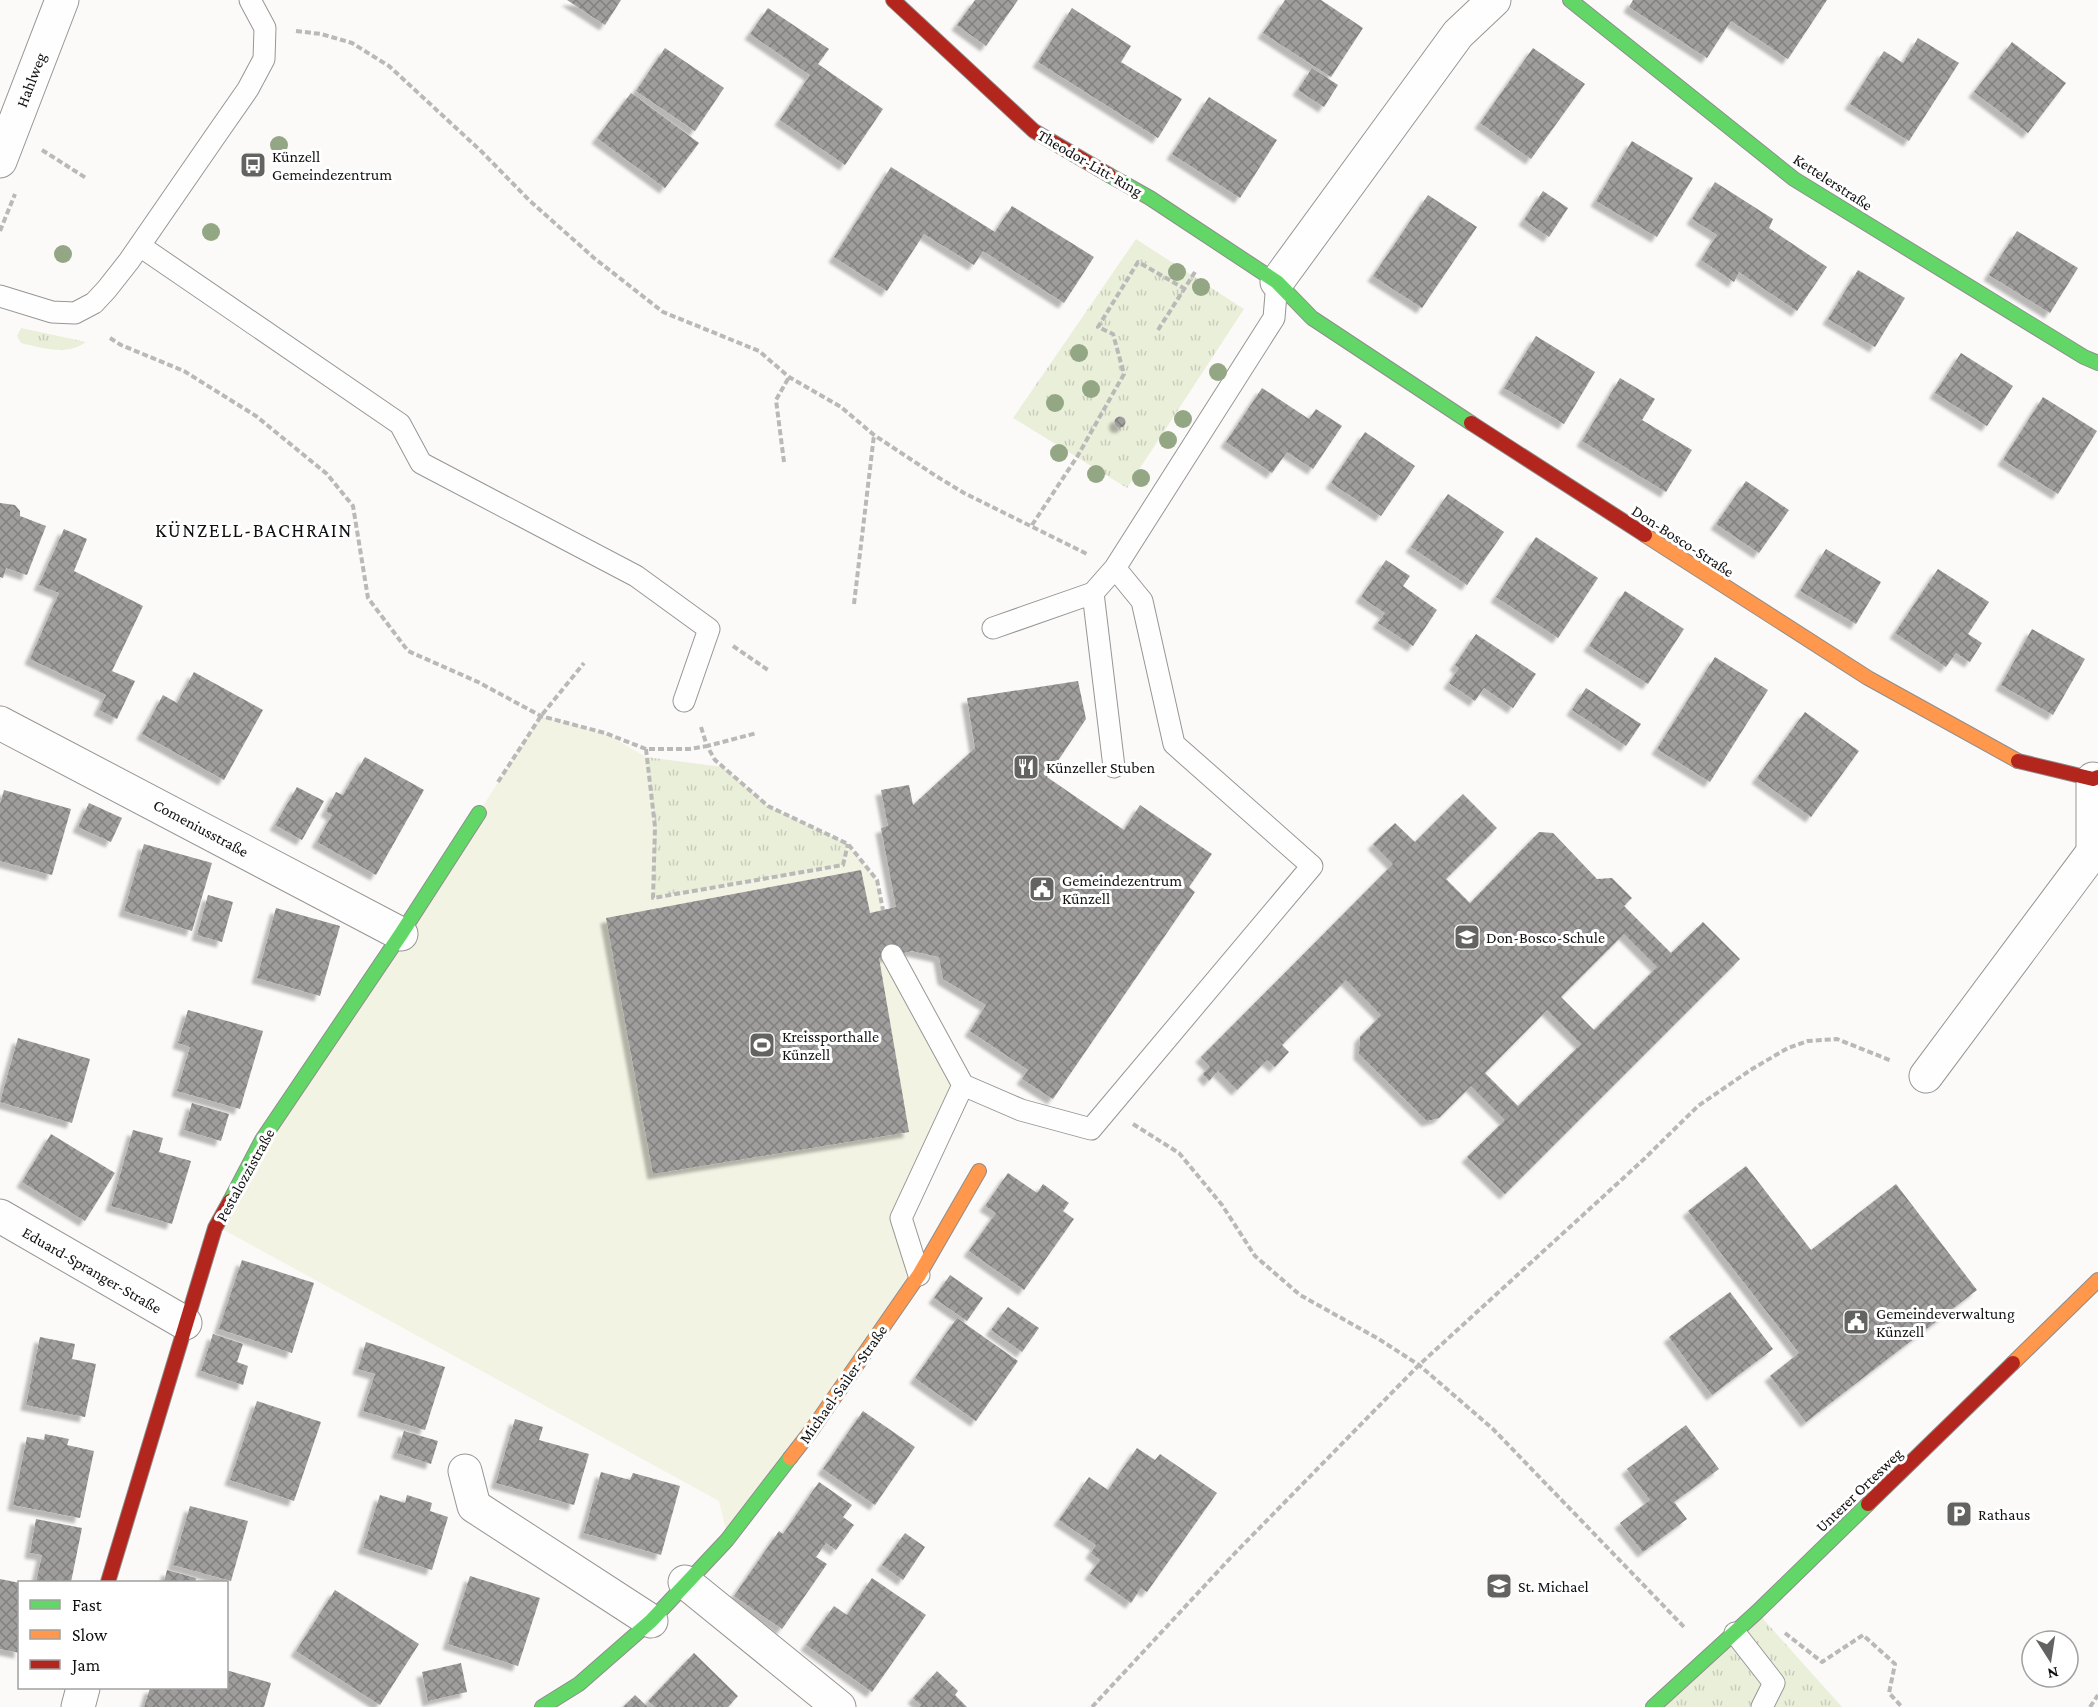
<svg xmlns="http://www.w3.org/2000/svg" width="2098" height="1707" viewBox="0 0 2098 1707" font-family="'Crimson Pro',serif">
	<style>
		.grass { fill: url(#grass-tufts) }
		.pitch { fill: #f2f3e3 }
		.building { fill: url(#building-cross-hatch); fill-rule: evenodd; filter: url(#shadow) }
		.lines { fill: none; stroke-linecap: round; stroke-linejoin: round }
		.lane-casing { stroke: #979695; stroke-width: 23 }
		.street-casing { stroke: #979695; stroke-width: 35 }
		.fast-casing { stroke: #8d8d8c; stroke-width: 16 }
		.slow-casing { stroke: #8d8d8c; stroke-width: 16 }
		.jam-casing { stroke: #8d8d8c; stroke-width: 16 }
		.path { stroke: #b9b9b8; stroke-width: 4; stroke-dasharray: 6 3; stroke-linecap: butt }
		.lane { stroke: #fffefe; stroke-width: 21 }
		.street { stroke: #fffefe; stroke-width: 33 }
		.fast { stroke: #63d668; stroke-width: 14 }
		.slow { stroke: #ff974d; stroke-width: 14 }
		.jam { stroke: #b3261e; stroke-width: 14 }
		.tree { fill: #94a784 }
		.labels { text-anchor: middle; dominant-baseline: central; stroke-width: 6; stroke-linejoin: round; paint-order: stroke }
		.street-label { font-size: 16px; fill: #111; stroke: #fff }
		.poi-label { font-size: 16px; fill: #111; stroke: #fff; text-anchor: start }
		.quarter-label { font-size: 20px; letter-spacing: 1.5px; fill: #111; stroke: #fff }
	</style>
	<defs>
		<pattern id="grass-tufts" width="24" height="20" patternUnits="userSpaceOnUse" patternTransform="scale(1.5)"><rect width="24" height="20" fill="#eaefda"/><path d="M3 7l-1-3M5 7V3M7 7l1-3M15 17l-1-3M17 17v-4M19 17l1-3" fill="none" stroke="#c8ccba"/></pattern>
		<pattern id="building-cross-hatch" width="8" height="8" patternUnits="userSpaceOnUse" patternTransform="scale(1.5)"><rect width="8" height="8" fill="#a09e9d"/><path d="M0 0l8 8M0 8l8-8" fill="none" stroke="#817f7f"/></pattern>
		<filter id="shadow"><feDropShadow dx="-5.5" dy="5.5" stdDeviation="1.5" flood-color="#0004"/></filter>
	</defs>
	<rect width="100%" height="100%" fill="#fcfaf8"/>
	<!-- grass -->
	<path class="grass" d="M1136,239L1244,309L1127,488L1013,418Z
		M21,328L86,342C68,356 42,348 21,343L17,336Z
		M646,757L723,767L768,806L848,844L843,865L653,898L655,827Z
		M1757,1612L1842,1707H1653Z"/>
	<!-- pitch -->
	<path class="pitch" d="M541,716L605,733L646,757L655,827L653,897L843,865L848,844L877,880L892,955L963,1085L901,1218L920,1274L728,1539L719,1501L213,1224Z"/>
	<!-- building -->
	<path class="building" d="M567,0H621L605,25Z
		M975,0H1018L986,46L957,25Z
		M1285,0H1321L1363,28L1331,77L1263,33Z
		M1633,0H1827L1788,59L1731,21L1707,58L1629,7Z
		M768,8L829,49L818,64L883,109L845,165L780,120L810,75L750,34Z
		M1072,8L1131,46L1121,62L1182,99L1158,138L1038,62Z
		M1918,38L1959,63L1909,141L1850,104L1884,51L1903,63Z
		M2012,42L2066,83L2028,133L1974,92Z
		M665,48L724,88L695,131L636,91Z
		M1533,48L1585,84L1531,159L1480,123Z
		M1312,68L1338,85L1324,107L1298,90Z
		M631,93L699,143L665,188L597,138Z
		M1209,97L1277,140L1240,198L1172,154Z
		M1632,141L1693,178L1657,237L1596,201Z
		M891,167L995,232L1012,206L1094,257L1064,303L983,251L974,265L924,234L887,291L834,257Z
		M1715,182L1773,219L1769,228L1827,267L1797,311L1739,272L1734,282L1701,260L1717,235L1692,219Z
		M1543,191L1568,208L1549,237L1524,220Z
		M1428,195L1477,227L1422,308L1373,276Z
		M2017,231L2078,268L2050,313L1989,275Z
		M1858,270L1905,298L1875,347L1828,319Z
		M1536,336L1595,372L1564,424L1504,388Z
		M1961,353L2013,386L1987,426L1935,393Z
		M1620,378L1655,399L1642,420L1692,450L1666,492L1582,441Z
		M1262,388L1309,419L1316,409L1342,426L1313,469L1287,452L1272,473L1226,442Z
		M2043,397L2097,431L2058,494L2003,460Z
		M1114.5 422a5.5 5.5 0 1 1 11 0a5.5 5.5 0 1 1-11 0Z
		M1365,432L1415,466L1381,516L1331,483Z
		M1746,481L1789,510L1759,553L1716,524Z
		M1448,494L1504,532L1467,585L1411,547Z
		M0,503L15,505L20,511V516L46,526L27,575L6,568L3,578L0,577Z
		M64,529L87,539L74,571L143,606L112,671L135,681L117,719L99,710L106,695L30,659L59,593L39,585Z
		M1536,537L1598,578L1558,638L1496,597Z
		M1826,549L1881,582L1856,624L1800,591Z
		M1386,560L1410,576L1403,586L1437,610L1413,646L1378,623L1385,613L1361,597Z
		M1938,569L1989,602L1968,634L1982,643L1970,662L1956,653L1946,667L1895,633Z
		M1625,591L1684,629L1648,684L1589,646Z
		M2032,629L2085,659L2053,715L2001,685Z
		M1476,634L1536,674L1513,708L1484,688L1475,701L1449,683L1459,668L1455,665Z
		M1715,657L1768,690L1710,782L1657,749Z
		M194,672L263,710L224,780L142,734L163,695L177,703Z
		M1078,681L1086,719L1047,777L1124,830L1140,805L1212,854L1189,887L1195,892L1053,1099L1022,1079L1028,1070L970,1031L986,1005L943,979L939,957L912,951L879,958L909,1132L653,1174L606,918L861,870L870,913L896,907L881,828L888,826L881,790L909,785L913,805L975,748L967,698Z
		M1586,688L1641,724L1626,746L1572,710Z
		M1805,712L1859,751L1811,817L1757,778Z
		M365,757L424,790L376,875L317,842L332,815L326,811L336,792L343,795Z
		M297,787L324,801L302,840L275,825Z
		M4,790L71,809L52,875L0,861V804Z
		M1463,794L1497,828L1446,879L1470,903L1539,832L1553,833L1597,879L1612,878L1632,898L1624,906L1671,953L1703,922L1740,959L1505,1194L1467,1157L1505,1120L1471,1086L1439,1118L1427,1121L1359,1054L1360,1037L1381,1015L1346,980L1282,1045L1289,1052L1275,1067L1267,1060L1237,1090L1218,1071L1209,1081L1203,1074L1210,1066L1201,1057L1393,864L1373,844L1395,823L1415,842ZM1624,934L1657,967L1594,1030L1561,997ZM1547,1010L1581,1044L1518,1106L1485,1073Z
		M89,803L122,818L111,842L78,827Z
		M144,844L212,863L192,931L124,911Z
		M208,895L233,902L222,942L197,935Z
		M276,908L340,926L320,996L257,978Z
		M188,1010L263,1031L240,1109L177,1091L190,1047L178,1043Z
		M18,1038L90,1059L72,1123L0,1102Z
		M192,1103L229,1114L221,1141L184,1130Z
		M133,1130L163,1138L159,1152L191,1161L172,1224L111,1206Z
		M51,1134L115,1173L85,1221L22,1182Z
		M1746,1166L1811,1250L1896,1184L1977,1290L1806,1422L1770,1376L1799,1353L1688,1211Z
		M1008,1173L1037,1193L1043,1184L1069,1203L1063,1211L1074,1219L1024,1290L969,1251L996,1213L985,1206Z
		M242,1260L314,1283L292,1353L219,1329Z
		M950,1275L983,1298L967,1321L934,1298Z
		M1730,1292L1773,1349L1712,1395L1669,1337Z
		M1008,1307L1039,1328L1022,1352L991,1330Z
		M957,1318L1018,1361L976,1421L915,1378Z
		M213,1334L243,1344L237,1362L248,1366L243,1385L201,1371Z
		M40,1337L75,1344L72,1359L96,1364L85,1417L26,1405Z
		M366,1342L445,1367L425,1430L363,1411L375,1374L358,1369Z
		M257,1401L321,1422L294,1501L230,1480Z
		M863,1411L915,1447L875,1505L823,1469Z
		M515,1419L543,1427L539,1440L589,1454L574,1505L496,1483Z
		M1686,1425L1719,1469L1674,1502L1687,1519L1643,1552L1620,1523L1650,1500L1627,1469Z
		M404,1431L438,1441L431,1464L397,1453Z
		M45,1434L69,1439L67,1445L94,1451L80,1518L13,1505L27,1437L44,1440Z
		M1137,1448L1155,1460L1160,1454L1217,1493L1147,1592L1141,1588L1131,1603L1090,1574L1100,1560L1091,1553L1096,1545L1059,1520L1089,1477L1108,1490Z
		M601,1472L630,1480L633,1473L680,1486L661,1555L584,1533Z
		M819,1482L852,1505L843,1517L854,1525L836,1550L826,1543L816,1557L827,1564L782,1629L734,1596L779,1531L783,1534Z
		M380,1495L405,1503L407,1495L432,1503L430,1511L448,1517L432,1570L363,1548Z
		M190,1506L248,1521L231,1581L173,1565Z
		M36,1519L82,1528L71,1582H36L42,1555L30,1553Z
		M905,1533L925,1547L903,1580L882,1565Z
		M167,1570L196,1578L195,1582H164Z
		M470,1576L540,1598L518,1666L448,1644Z
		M872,1578L926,1615L872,1692L806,1645L834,1606L847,1615Z
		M0,1579L20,1583V1653L0,1649Z
		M335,1590L419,1644L380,1705L296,1651Z
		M694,1653L738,1696L728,1707H655L648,1701Z
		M461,1663L467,1692L428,1701L422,1672Z
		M226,1670L271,1683L264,1707H144L150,1688H226Z
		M937,1671L958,1691L955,1695L967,1707H919L921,1705L913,1698Z
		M635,1695L648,1707H623Z"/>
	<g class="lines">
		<!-- lane casing -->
		<g class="lane-casing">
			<path id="lane" d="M140,246L400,424L421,463L636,576L709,629L684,701
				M0,296L52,312L75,313L94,303L107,289L129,261L216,135L248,89L264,59L265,28L250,0
				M993,628L1093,593
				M1114,767L1093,593L1115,568L1274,318L1277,282
				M892,955L963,1085L901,1218L919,1275
				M963,1085L1021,1110L1091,1129L1312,866L1174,744L1142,601L1115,568
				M1735,1633L1774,1683L1762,1707"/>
		</g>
		<!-- street casing -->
		<g class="street-casing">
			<path id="street" d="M0,161L62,0
				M1277,282L1458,34L1494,0
				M0,723L401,934
				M1926,1076L2093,852V779
				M0,1216L185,1323
				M465,1471L474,1506L651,1621
				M685,1582L839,1707
				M78,1707L83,1688"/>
		</g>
		<!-- fast casing -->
		<g class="fast-casing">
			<path id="fast" d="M1570,0L1794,179L2084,357L2098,363
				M1109,175L1150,198L1277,282L1312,318L1471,423
				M230,1201L262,1140L401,934L479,813
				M542,1707L579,1684L651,1621L727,1540L790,1458
				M1653,1707L1757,1612L1868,1504"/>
		</g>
		<!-- slow casing -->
		<g class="slow-casing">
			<path id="slow" d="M1645,535L1868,678L2018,761
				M2013,1363L2098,1280
				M790,1458L811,1431L919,1275L979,1171"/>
		</g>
		<!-- jam casing -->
		<g class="jam-casing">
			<path id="jam" d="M893,0L1034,131L1109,175
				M1471,423L1645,535
				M2018,761L2093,779L2098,777
				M1868,1504L2013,1363
				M108,1582L215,1228L230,1201"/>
		</g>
		<!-- path -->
		<path class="path" d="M296,31L321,34L352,43L389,66L481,151L529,200L594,258L663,312L759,351L789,377L841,407L874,435L936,476L964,493L1087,554
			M42,150L86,178
			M0,231L15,194
			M1158,330L1195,272
			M110,338L121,345L184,371L256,416L327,474L353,506L368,598L408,651L478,682L541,716L605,733L646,749H689L707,746L715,760L768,806L848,844L877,880L883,910
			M784,462L776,400L789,377
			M1032,525L1077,457L1124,374L1113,334L1098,327L1138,262L1185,289
			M854,604L874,435
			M733,646L768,670
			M701,727L707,746L757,733
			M646,749L655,827L653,898L843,865L848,844
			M498,782L541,716L584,663
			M1133,1124L1179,1153L1222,1205L1255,1256L1300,1295L1377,1338L1419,1365L1493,1429L1685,1628
			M1785,1633L1822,1662L1863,1635L1895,1664L1889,1693L1902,1707
			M1092,1707L1235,1553L1419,1365L1642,1161L1698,1106L1752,1069L1788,1048L1808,1041L1837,1039L1892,1061
			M2090,1707L2098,1695"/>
		<!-- lane -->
		<use href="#lane" class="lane"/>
		<!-- street -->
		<use href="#street" class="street"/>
		<!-- fast -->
		<use href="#fast" class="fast"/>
		<!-- slow -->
		<use href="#slow" class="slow"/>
		<!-- jam -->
		<use href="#jam" class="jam"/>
	</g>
	<!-- trees -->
	<g class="tree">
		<circle cx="279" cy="145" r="9"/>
		<circle cx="211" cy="232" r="9"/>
		<circle cx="63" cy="254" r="9"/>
		<circle cx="1177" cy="272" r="9"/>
		<circle cx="1201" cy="287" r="9"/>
		<circle cx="1079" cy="353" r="9"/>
		<circle cx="1218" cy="372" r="9"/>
		<circle cx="1091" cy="389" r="9"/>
		<circle cx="1055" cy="403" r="9"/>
		<circle cx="1183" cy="419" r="9"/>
		<circle cx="1168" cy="440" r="9"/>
		<circle cx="1059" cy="453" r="9"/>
		<circle cx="1096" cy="474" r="9"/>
		<circle cx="1141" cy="478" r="9"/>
	</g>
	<!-- icons -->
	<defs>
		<g id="bus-square" transform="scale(1.35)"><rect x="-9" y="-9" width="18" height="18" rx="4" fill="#636362" stroke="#fff"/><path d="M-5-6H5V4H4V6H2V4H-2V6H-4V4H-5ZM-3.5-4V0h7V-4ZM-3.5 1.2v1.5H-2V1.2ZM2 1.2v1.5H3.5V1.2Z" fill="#fff"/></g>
		<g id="restaurant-square" transform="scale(1.35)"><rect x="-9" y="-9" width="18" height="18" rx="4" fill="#636362" stroke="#fff"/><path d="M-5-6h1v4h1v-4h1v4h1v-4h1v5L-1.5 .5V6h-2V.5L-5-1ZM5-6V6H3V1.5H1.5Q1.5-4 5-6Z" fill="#fff"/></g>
		<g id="civic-square" transform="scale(1.35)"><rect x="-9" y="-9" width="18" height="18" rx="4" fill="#636362" stroke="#fff"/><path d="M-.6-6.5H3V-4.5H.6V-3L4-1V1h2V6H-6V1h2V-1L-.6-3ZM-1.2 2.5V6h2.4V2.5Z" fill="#fff"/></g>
		<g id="school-square" transform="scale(1.35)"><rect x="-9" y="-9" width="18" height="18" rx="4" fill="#636362" stroke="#fff"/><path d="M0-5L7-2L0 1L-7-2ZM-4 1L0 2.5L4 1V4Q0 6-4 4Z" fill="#fff"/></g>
		<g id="stadium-square" transform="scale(1.35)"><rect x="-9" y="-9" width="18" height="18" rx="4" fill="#636362" stroke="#fff"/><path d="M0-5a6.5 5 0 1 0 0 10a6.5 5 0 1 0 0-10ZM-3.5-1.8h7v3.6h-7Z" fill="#fff"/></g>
		<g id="parking-square" transform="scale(1.35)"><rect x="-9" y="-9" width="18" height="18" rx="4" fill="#636362" stroke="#fff"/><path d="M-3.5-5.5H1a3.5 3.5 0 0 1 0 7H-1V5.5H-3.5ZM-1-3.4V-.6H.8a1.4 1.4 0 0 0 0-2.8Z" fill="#fff"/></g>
	</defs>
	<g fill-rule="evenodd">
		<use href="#bus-square" x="253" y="165"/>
		<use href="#restaurant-square" x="1026" y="767"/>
		<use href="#civic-square" x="1042" y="889"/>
		<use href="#school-square" x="1467" y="937"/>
		<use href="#stadium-square" x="762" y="1045"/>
		<use href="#civic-square" x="1856" y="1322"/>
		<use href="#parking-square" x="1959" y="1514"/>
		<use href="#school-square" x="1499" y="1586"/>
	</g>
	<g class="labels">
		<!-- street labels -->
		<g class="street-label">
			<text transform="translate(31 80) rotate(-69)">Hahlweg</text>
			<text transform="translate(1090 163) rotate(30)">Theodor-Litt-Ring</text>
			<text transform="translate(1833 182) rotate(33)">Kettelerstraße</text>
			<text transform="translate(1683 541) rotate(33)">Don-Bosco-Straße</text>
			<text transform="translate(201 828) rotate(28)">Comeniusstraße</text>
			<text transform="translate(245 1175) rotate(-61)">Pestalozzistraße</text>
			<text transform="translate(92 1270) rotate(30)">Eduard-Spranger-Straße</text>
			<text transform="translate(843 1384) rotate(-55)">Michael-Sailer-Straße</text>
			<text transform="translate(1859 1490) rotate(-44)">Unterer Ortesweg</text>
		</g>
		<!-- poi labels -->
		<g class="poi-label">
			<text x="272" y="156">Künzell<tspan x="272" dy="18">Gemeindezentrum</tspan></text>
			<text x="1046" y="767">Künzeller Stuben</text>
			<text x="1062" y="880">Gemeindezentrum<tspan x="1062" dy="18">Künzell</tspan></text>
			<text x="1486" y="937">Don-Bosco-Schule</text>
			<text x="782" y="1036">Kreissporthalle<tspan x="782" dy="18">Künzell</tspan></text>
			<text x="1876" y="1313">Gemeindeverwaltung<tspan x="1876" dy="18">Künzell</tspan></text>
			<text x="1978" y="1514">Rathaus</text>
			<text x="1518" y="1586">St. Michael</text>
		</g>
		<!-- quarter labels -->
		<g class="quarter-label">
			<text x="254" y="530">KÜNZELL-BACHRAIN</text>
		</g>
	</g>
	<!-- legend -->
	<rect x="18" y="1581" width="210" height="108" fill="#ffffff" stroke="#a0a0a0" stroke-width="1.5"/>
	<rect x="30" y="1600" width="30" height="9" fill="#63d668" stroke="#a0a0a0" stroke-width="1.5"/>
	<text x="72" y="1611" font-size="18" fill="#111111">Fast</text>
	<rect x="30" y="1630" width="30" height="9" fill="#ff974d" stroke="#a0a0a0" stroke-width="1.5"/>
	<text x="72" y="1641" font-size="18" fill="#111111">Slow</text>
	<rect x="30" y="1660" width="30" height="9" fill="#b3261e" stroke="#a0a0a0" stroke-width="1.5"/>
	<text x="72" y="1671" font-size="18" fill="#111111">Jam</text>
	<!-- north arrow -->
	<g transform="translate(2050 1659) rotate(168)"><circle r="28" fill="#ffffff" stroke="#a0a0a0" stroke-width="1.5"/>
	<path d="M0-4.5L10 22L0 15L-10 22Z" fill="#636362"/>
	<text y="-9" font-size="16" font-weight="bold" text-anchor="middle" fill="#111111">N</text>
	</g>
</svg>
